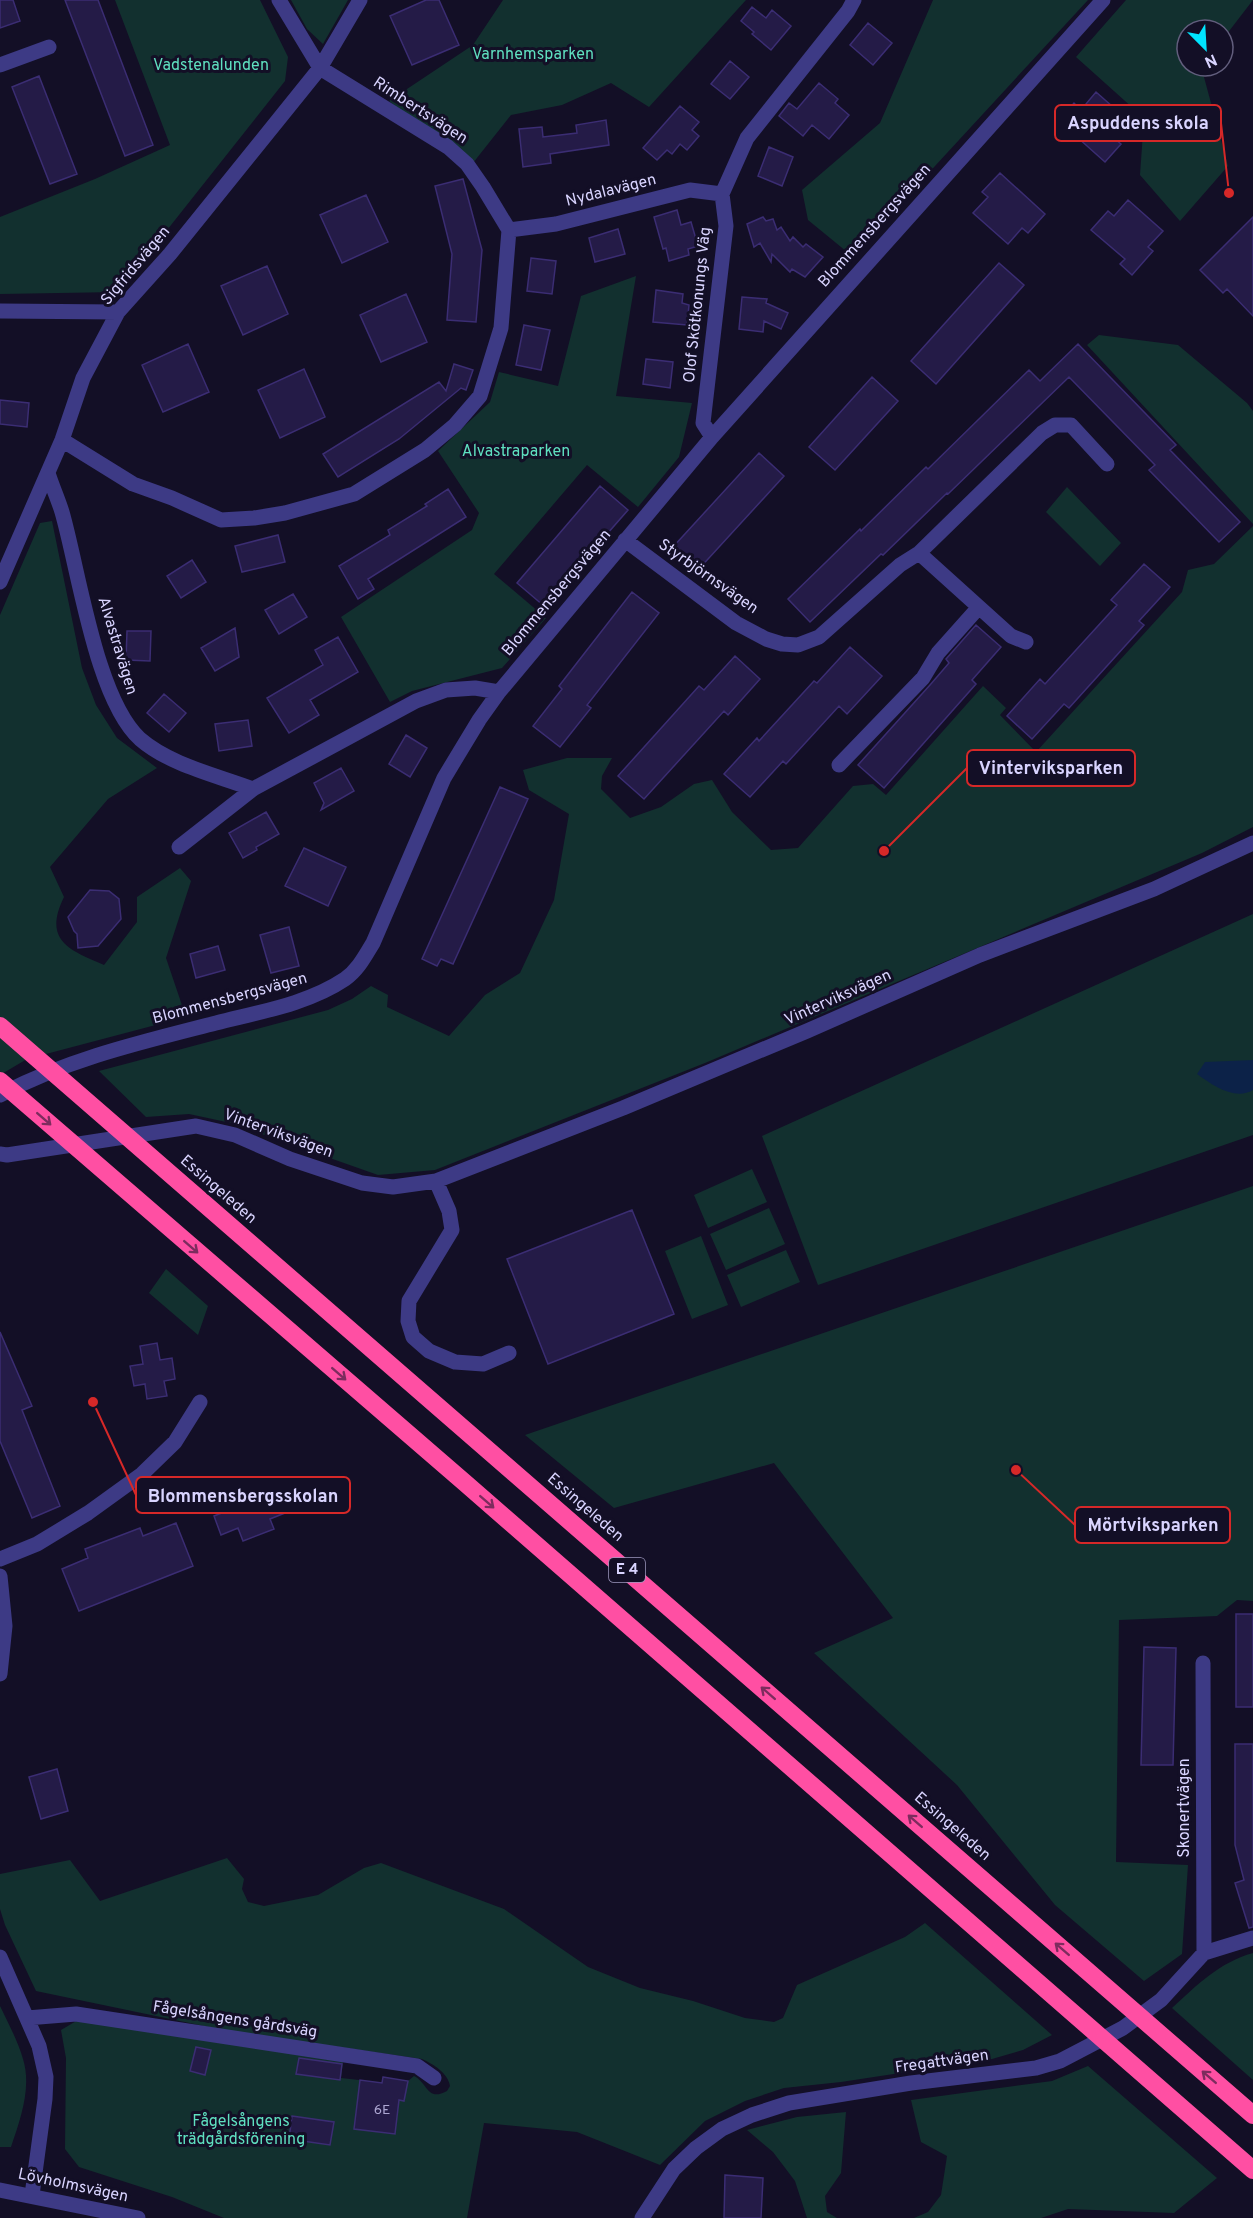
<svg xmlns="http://www.w3.org/2000/svg" width="1253" height="2218" viewBox="0 0 1253 2218" font-family="Overpass,sans-serif">
	<style>
		.green { fill: #12302f }
		.water { fill: #0c2248 }
		.building { fill: #241b47; stroke: #3b2d73; stroke-width: 1.5 }
		.lines { fill: none; stroke-linecap: round; stroke-linejoin: round }
		.minor { stroke: #3d3a85; stroke-width: 15 }
		.tertiary { stroke: #3d3a85; stroke-width: 15 }
		.motorway { stroke: #ff4fa3; stroke-width: 18 }
		.oneway { stroke: #7d2c5e }
		.labels { text-anchor: middle; dominant-baseline: central; stroke-width: 6; stroke-linejoin: round; paint-order: stroke }
		.number-label { font-size: 14px; fill: #aca6d1 }
		.shield { fill: #130f26; stroke: #9e99be; stroke-width: 1.5 }
		.shield-label { font-size: 15px; font-weight: bold; fill: #d9d4ff }
		.park-label { font-size: 16px; fill: #5fe0c0; stroke: #130f26 }
		.street-label { font-size: 16px; fill: #d9d4ff; stroke: #130f26 }
		.leader { fill: none; stroke: #d62828; stroke-width: 2 }
		.callout-dot { fill: #d62828; stroke: #130f26; stroke-width: 2 }
		.callout { fill: #130f26; stroke: #d62828; stroke-width: 2 }
		.callout-label { font-size: 18px; text-anchor: middle; font-weight: bold; fill: #d9d4ff }
	</style>
	<rect width="100%" height="100%" fill="#130f26"/>
	<!-- green -->
	<path class="green" d="M115,0H260L288,57L285,81L118,292L0,294V217L95,179L170,145Z
		M291,0H348L323,44L307,29Z
		M503,0H746L649,107L611,83L562,105L511,115L469,168L389,101L473,45Z
		M933,0H1088L852,256L808,220L802,190L880,123Z
		M1126,0H1253L1223,39V30H1187V66H1201L1228,166L1180,221L1140,175L1144,118L1076,57Z
		M636,276L616,396L692,403L679,457L638,507L587,465L494,574L546,618L502,668L412,691L390,702L341,617L472,530L479,513L438,451L490,402L499,372L558,386L581,296Z
		M1099,335L1178,345L1247,403L1253,411V524L1087,345Z
		M1067,487L1121,543L1100,566L1046,512Z
		M52,521L82,668L96,705L117,738L157,768L108,799L50,867L64,897C43,940 68,950 104,965L137,922V897L180,868L191,881L166,958L186,1017L27,1059L0,1075V615L40,523Z
		M1253,526V827L1202,853L705,1063L435,1170L378,1175L231,1123L189,1114L146,1117L99,1071L328,1010L352,999L371,986L388,995L387,1007L449,1036L485,995L520,973L554,900L569,814L529,790L523,770L567,758H612L602,776L601,789L630,818L661,807L694,784L712,780L732,812L771,850L798,848L853,786L873,784L886,795L983,686L1006,708L1000,715L1036,752L1182,592L1188,570L1214,564Z
		M1253,914V1135L818,1285L762,1136Z
		M752,1169L767,1202L708,1228L694,1195Z
		M1253,1186V1601L1237,1600L1217,1616L1119,1620L1116,1862L1188,1865L1182,1954L1144,1981L1055,1905L957,1785L814,1653L893,1618L774,1463L614,1508L525,1435Z
		M769,1208L785,1244L726,1270L710,1234Z
		M701,1236L728,1305L692,1319L665,1251Z
		M786,1250L800,1282L741,1307L727,1275Z
		M166,1269L208,1306L198,1335L149,1293Z
		M227,1858L244,1879L242,1889L248,1902L264,1906L318,1895L364,1868L381,1863L504,1909L588,1967L640,1988L693,2001L745,2018L774,2022L783,2018L797,1985L905,1937L925,1923L1052,2035L1023,2050L992,2059L841,2082L784,2088L745,2101L705,2121L660,2165L577,2132L484,2123L467,2218H224L172,2197L79,2167L65,2149L66,2058L61,2030L78,2020L343,2061L341,2078L377,2082V2085H382L383,2077L408,2081L414,2076C428,2083 427,2102 447,2091L450,2086C448,2073 433,2064 422,2059L228,2031L36,1991L5,1925L0,1909V1874L70,1860L100,1901Z
		M1253,1953V2080L1172,2008C1197,1985 1220,1962 1253,1953Z
		M0,2006C8,2023 18,2041 23,2059C32,2088 20,2120 11,2147H0Z
		M1088,2066L1217,2178L1174,2213L1068,2209L1041,2218H914L928,2212L941,2195L947,2156L921,2142L911,2100L1052,2081Z
		M846,2112L841,2173L825,2196L827,2212L837,2218H807L795,2181L773,2152L747,2130L797,2117Z"/>
	<!-- water -->
	<path class="water" d="M1253,1060V1090C1235,1101 1212,1085 1197,1074L1205,1062Z"/>
	<!-- building -->
	<path class="building" d="M0,0H13L20,21L0,28Z
		M65,0H98L153,145L125,156Z
		M426,0H439L459,45L412,65L390,16Z
		M752,7L766,18L772,10L791,26L771,50L752,34L754,32L741,21Z
		M868,23L892,43L873,65L850,45Z
		M730,61L749,77L730,99L711,84Z
		M39,76L77,174L50,184L12,87Z
		M819,83L838,99L835,103L849,115L829,139L812,125L803,136L779,116L789,103L797,109Z
		M1096,92L1130,122L1115,139L1121,144L1105,162L1059,121L1074,103L1081,110Z
		M680,106L699,122L692,130L699,136L687,150L680,144L672,154L667,150L657,160L643,148Z
		M606,120L609,145L550,154L551,163L523,167L519,129L542,127L543,137L577,133L576,125Z
		M769,147L793,157L782,186L758,176Z
		M1000,173L1045,214L1028,233L1022,228L1008,244L973,213L988,197L982,192Z
		M463,179L482,250L476,322L447,320L452,254L435,186Z
		M366,195L388,242L342,263L320,215Z
		M1128,200L1163,231L1148,247L1153,251L1132,275L1120,264L1125,259L1091,230L1108,211L1114,216Z
		M677,210L681,225L691,222L698,246L688,249L689,255L669,261L666,248L663,249L654,217Z
		M763,217L766,221L773,219L777,230L781,227L790,241L793,237L803,247L806,244L823,257L805,277L792,269L790,272L772,254L771,262L760,243L754,247L747,224Z
		M1253,217V316L1227,289L1223,293L1200,270Z
		M618,229L625,254L595,262L589,238Z
		M531,258L556,261L552,294L527,291Z
		M999,263L1024,285L936,384L911,361Z
		M267,266L288,314L243,335L221,286Z
		M656,290L683,294L682,303L689,305L687,325L653,322Z
		M406,294L427,342L381,362L360,315Z
		M742,297L767,299L766,303L788,313L781,329L764,321L763,332L739,329Z
		M524,325L550,330L541,370L516,365Z
		M188,344L209,392L163,412L142,365Z
		M1078,344L1176,445L1170,450L1240,522L1219,542L1149,470L1155,465L1069,377L948,494L947,493L883,555L881,554L810,622L788,599L860,529L861,531L926,467L928,469L1029,370L1040,381Z
		M646,359L673,362L670,388L643,384Z
		M454,364L473,370L466,390L461,388L399,439L338,477L323,454L439,382L446,391Z
		M304,369L325,417L280,438L258,390Z
		M872,377L898,401L835,470L809,447Z
		M0,400L29,403L27,427L0,424Z
		M759,453L784,476L698,570L673,547Z
		M600,486L628,510L544,606L517,583Z
		M448,489L466,517L368,579L374,589L358,599L339,566L390,535L388,530L427,506L425,504Z
		M278,535L285,562L242,572L235,546Z
		M192,560L206,582L181,598L167,576Z
		M1144,564L1170,587L1139,621L1144,625L1069,708L1064,704L1032,739L1007,716L1040,679L1045,684L1117,605L1111,600Z
		M632,592L659,613L587,705L591,708L560,747L533,726L562,689L559,686Z
		M293,594L307,617L279,634L265,610Z
		M976,625L1001,647L972,680L976,684L884,788L858,765L930,685L949,663L946,659Z
		M235,628L239,657L215,671L201,648Z
		M127,631H151L150,661L126,660Z
		M338,637L358,672L310,700L319,715L289,733L267,698L323,665L315,650Z
		M850,647L882,676L847,714L839,706L786,764L783,761L750,797L724,774L757,738L759,741L814,681L817,683Z
		M735,656L760,679L728,715L724,711L644,799L618,776L699,686L704,690Z
		M164,694L186,713L169,732L147,713Z
		M248,720L252,746L219,751L215,724Z
		M406,735L427,748L410,777L389,764Z
		M341,768L354,791L321,810L324,803L314,783Z
		M500,787L528,799L453,964L441,959L437,966L422,959Z
		M266,812L279,834L256,847L257,850L243,858L229,833Z
		M304,848L346,867L328,906L285,886Z
		M90,890L109,891L119,899L121,919L98,946L78,948L77,934L74,931L68,917Z
		M289,927L299,966L271,973L260,935Z
		M218,946L225,970L196,978L190,954Z
		M632,1210L674,1314L548,1364L507,1259Z
		M0,1332L32,1406L22,1410L60,1506L32,1518L0,1441Z
		M157,1343L160,1360L172,1358L175,1379L164,1381L167,1396L147,1399L145,1384L134,1386L130,1366L143,1364L140,1346Z
		M278,1480L290,1511L270,1519L274,1529L243,1541L238,1528L221,1535L214,1516L262,1497L259,1488Z
		M176,1523L193,1566L79,1611L62,1569L88,1558L85,1549L140,1528L143,1536Z
		M1236,1614H1253V1707H1236Z
		M1144,1647L1176,1648L1173,1765H1141Z
		M1235,1744H1253V1927L1249,1928L1235,1883L1244,1880L1235,1845Z
		M57,1769L68,1811L41,1819L29,1777Z
		M196,2047L211,2050L205,2075L190,2071Z
		M299,2058L342,2064L340,2080L296,2074Z
		M383,2077L408,2081L404,2101L399,2100L395,2134L354,2129L360,2080L382,2083Z
		M292,2116L334,2122L330,2145L289,2139Z
		M725,2175L763,2178L761,2218H724Z"/>
	<g class="lines">
		<!-- minor -->
		<path class="minor" d="M279,0L320,68L360,0
			M0,65L49,47
			M509,230L556,224L690,190L722,194
			M0,311L118,312
			M712,437L703,423L726,226L722,194L747,138L848,11L854,0
			M48,473C52,486 58,499 62,512C79,571 96,699 140,739C170,765 216,775 253,789L416,701L446,690L475,688L499,692
			M625,540L736,623L766,639L782,644L798,645L819,637L900,565L919,553L1042,433L1055,425H1071L1107,464
			M919,553L1011,636L1026,642
			M0,582L62,440L83,378L118,312L170,254L320,68L448,147L467,164L483,187L509,230L501,328L480,396L455,425L425,450L354,494L285,513L254,518L221,520L172,498L133,484L62,440
			M839,765L923,678L938,653L979,607
			M179,847L253,789
			M0,1095C68,1059 142,1042 216,1023C259,1012 308,1004 345,979C358,970 365,956 373,943L444,778L479,720L499,692L712,437L1103,0
			M0,1154L7,1155L196,1126L235,1135L290,1159L362,1183L393,1187L436,1181L623,1108L807,1031L980,955L1154,889L1253,843
			M436,1181L449,1211L452,1230L409,1301L408,1321L413,1337L429,1351L455,1362L483,1364L509,1353
			M0,1559L37,1544L88,1513L142,1474L175,1442L200,1402
			M0,1576L5,1626L0,1674
			M1203,1663L1204,1953
			M0,1957L39,2046L46,2077L45,2099L32,2195
			M27,2018L76,2014L417,2066L434,2078
			M642,2218L674,2169L696,2148L722,2129L752,2115L789,2103L911,2083L1036,2068L1060,2061L1123,2028L1161,2000L1204,1953L1253,1938"/>
		<!-- tertiary -->
		<path class="tertiary" d="M0,2190L138,2218"/>
		<!-- motorway -->
		<path class="motorway" d="M0,1026L1253,2115
			M0,1081L464,1482L1253,2170"/>
	</g>
	<!-- one-way arrows -->
	<defs><path id="oneway-shaft" d="M-6 0H5M1.5-3L5.5 0L1.5 3" fill="none" stroke-width="1.6" stroke-linecap="round" stroke-linejoin="round" transform="scale(1.5)"/></defs>
	<g class="oneway">
		<use href="#oneway-shaft" transform="translate(44 1119) rotate(41)"/>
		<use href="#oneway-shaft" transform="translate(191 1247) rotate(41)"/>
		<use href="#oneway-shaft" transform="translate(339 1374) rotate(41)"/>
		<use href="#oneway-shaft" transform="translate(487 1502) rotate(41)"/>
		<use href="#oneway-shaft" transform="translate(768 1693) rotate(-139)"/>
		<use href="#oneway-shaft" transform="translate(915 1821) rotate(-139)"/>
		<use href="#oneway-shaft" transform="translate(1062 1949) rotate(-139)"/>
		<use href="#oneway-shaft" transform="translate(1209 2077) rotate(-139)"/>
	</g>
	<g class="labels">
		<!-- number labels -->
		<g class="number-label">
			<text x="382" y="2110">6E</text>
		</g>
		<!-- shield labels -->
		<rect class="shield" x="609" y="1558" width="36" height="24" rx="4.5"/>
		<g class="shield-label">
			<text x="627" y="1570">E 4</text>
		</g>
		<!-- park labels -->
		<g class="park-label">
			<text x="533" y="55">Varnhemsparken</text>
			<text x="211" y="66">Vadstenalunden</text>
			<text x="516" y="452">Alvastraparken</text>
			<text x="241" y="2122">Fågelsångens<tspan x="241" dy="18">trädgårdsförening</tspan></text>
		</g>
		<!-- street labels -->
		<g class="street-label">
			<text transform="translate(420 111) rotate(33)">Rimbertsvägen</text>
			<text transform="translate(611 191) rotate(-14)">Nydalavägen</text>
			<text transform="translate(875 226) rotate(-48)">Blommensbergsvägen</text>
			<text transform="translate(136 266) rotate(-50)">Sigfridsvägen</text>
			<text transform="translate(698 305) rotate(-84)">Olof Skötkonungs Väg</text>
			<text transform="translate(708 577) rotate(35)">Styrbjörnsvägen</text>
			<text transform="translate(557 593) rotate(-50)">Blommensbergsvägen</text>
			<text transform="translate(117 646) rotate(73)">Alvastravägen</text>
			<text transform="translate(838 998) rotate(-24)">Vinterviksvägen</text>
			<text transform="translate(230 999) rotate(-15)">Blommensbergsvägen</text>
			<text transform="translate(278 1134) rotate(20)">Vinterviksvägen</text>
			<text transform="translate(218 1190) rotate(41)">Essingeleden</text>
			<text transform="translate(585 1508) rotate(41)">Essingeleden</text>
			<text transform="translate(1185 1808) rotate(-90)">Skonertvägen</text>
			<text transform="translate(952 1827) rotate(41)">Essingeleden</text>
			<text transform="translate(235 2020) rotate(9)">Fågelsångens gårdsväg</text>
			<text transform="translate(942 2062) rotate(-8)">Fregattvägen</text>
			<text transform="translate(73 2186) rotate(12)">Lövholmsvägen</text>
		</g>
	</g>
	<!-- callouts -->
	<path class="leader" d="M1229 193L1221 123M884 851L967 768M93 1402L136 1495M1016 1470L1075 1525"/>
	<g class="callout-dot">
		<circle cx="1229" cy="193" r="6"/>
		<circle cx="884" cy="851" r="6"/>
		<circle cx="93" cy="1402" r="6"/>
		<circle cx="1016" cy="1470" r="6"/>
	</g>
	<g class="callout">
		<rect x="1055" y="105" width="166" height="36" rx="6"/>
		<rect x="967" y="750" width="168" height="36" rx="6"/>
		<rect x="136" y="1477" width="214" height="36" rx="6"/>
		<rect x="1075" y="1507" width="155" height="36" rx="6"/>
	</g>
	<g class="callout-label">
		<text x="1138" y="129">Aspuddens skola</text>
		<text x="1051" y="774">Vinterviksparken</text>
		<text x="243" y="1502">Blommensbergsskolan</text>
		<text x="1153" y="1531">Mörtviksparken</text>
	</g>
	<!-- north arrow -->
	<g transform="translate(1205 48) rotate(156)"><circle r="28" fill="#130f26" stroke="#625e7d" stroke-width="1.5"/>
	<path d="M0-4.5L10 22L0 15L-10 22Z" fill="#00e5ff"/>
	<text y="-9" font-size="16" font-weight="bold" text-anchor="middle" fill="#d9d4ff">N</text>
	</g>
</svg>
